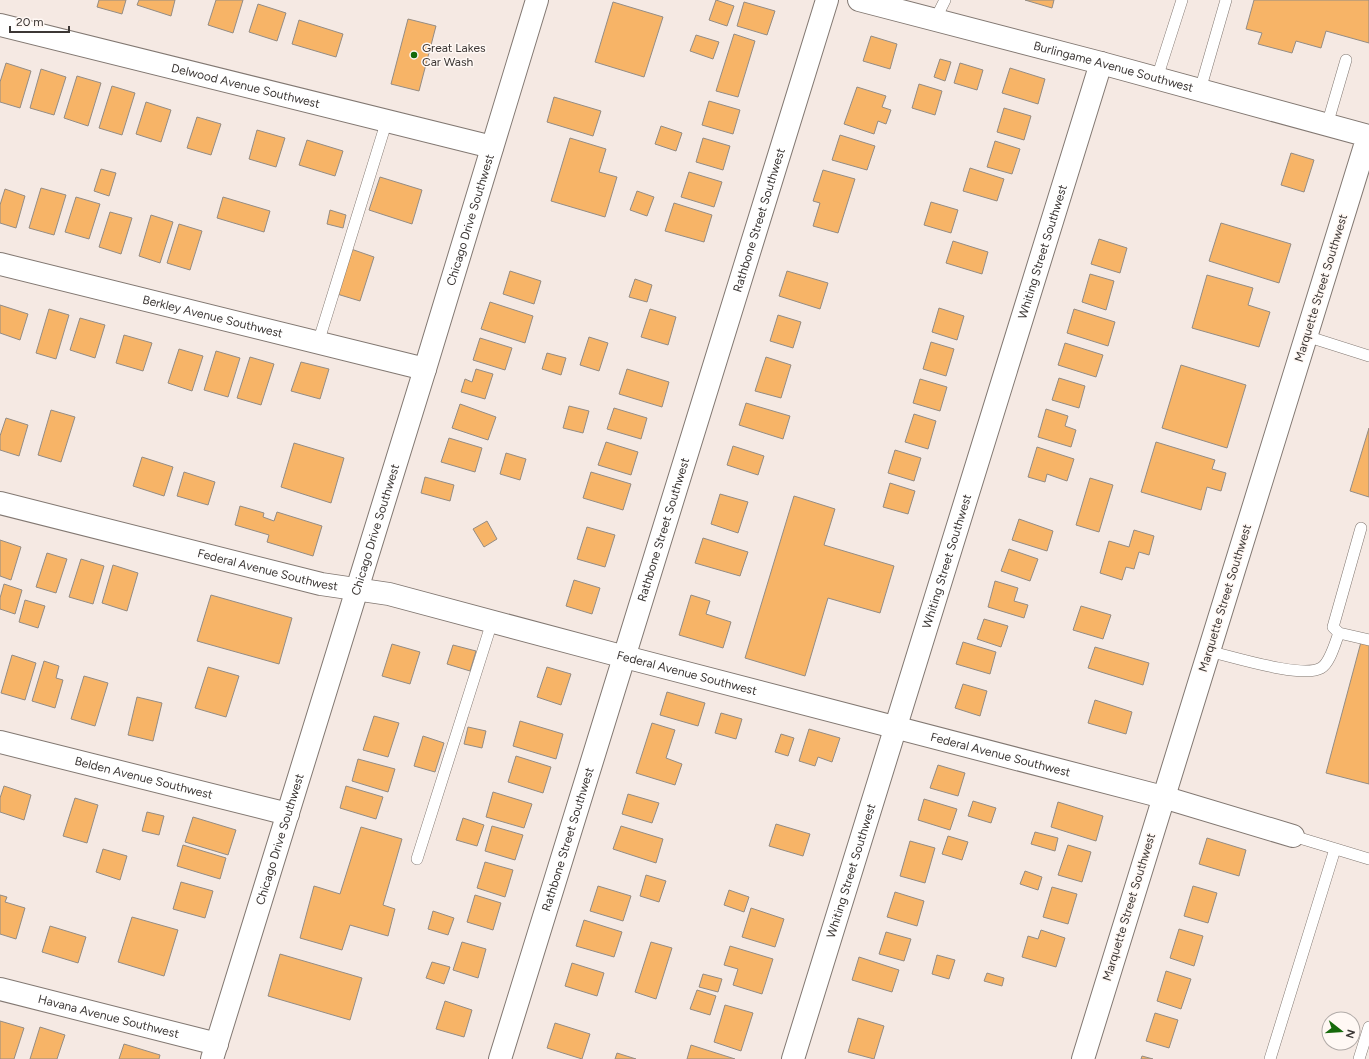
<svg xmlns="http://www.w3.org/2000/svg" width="1369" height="1059" viewBox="0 0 1369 1059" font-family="Figtree,sans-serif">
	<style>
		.building { fill: #f7b467; stroke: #948c84 }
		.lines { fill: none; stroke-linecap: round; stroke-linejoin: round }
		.lane-casing { stroke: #827872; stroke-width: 12 }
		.street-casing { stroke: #827872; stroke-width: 24 }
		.secondary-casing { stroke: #827872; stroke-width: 24 }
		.lane { stroke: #fff; stroke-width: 11 }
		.street { stroke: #fff; stroke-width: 22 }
		.secondary { stroke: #fff; stroke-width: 22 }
		.poi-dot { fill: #16690b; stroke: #fff8f4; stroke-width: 1.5 }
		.labels { text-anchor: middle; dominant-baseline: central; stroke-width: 3; stroke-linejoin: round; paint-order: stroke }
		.poi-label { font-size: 12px; fill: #3c3735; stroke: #fff8f4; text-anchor: start }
		.street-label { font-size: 12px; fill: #3c3735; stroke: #fff8f4 }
	</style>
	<rect width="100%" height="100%" fill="#f5e9e3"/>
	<!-- building -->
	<path class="building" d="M99,0H126L122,14L97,7Z
		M139,0H175L171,16L137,5Z
		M216,0H243L233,33L208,25Z
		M716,0L734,6L727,26L709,20Z
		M1025,0H1054L1052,8Z
		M1254,0H1369V43L1326,31L1321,48L1296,41L1292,53L1258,44L1262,33L1246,29Z
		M613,2L663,17L644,77L595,62Z
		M744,2L775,11L767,35L737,26Z
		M258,4L286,13L277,41L249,32Z
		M408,19L436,26L419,91L391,84Z
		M299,20L343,34L336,57L292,44Z
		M734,34L755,41L738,97L716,91Z
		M696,35L719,42L713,59L690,51Z
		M871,36L897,44L890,69L863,61Z
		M940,59L951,62L945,81L934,77Z
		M6,63L31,71L20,108L0,102V82Z
		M960,63L983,70L977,90L954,83Z
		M1010,68L1045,79L1038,104L1002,93Z
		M41,69L66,77L54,115L30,108Z
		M77,76L101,83L88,126L64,118Z
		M919,84L942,91L935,115L912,108Z
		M112,86L135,93L122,135L99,128Z
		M857,87L886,96L882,107L891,110L886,124L878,121L874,134L844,124Z
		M554,97L601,111L593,136L547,122Z
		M709,101L740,110L733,134L702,125Z
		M146,102L171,110L161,142L136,134Z
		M1004,108L1031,116L1024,140L997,132Z
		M197,117L221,124L211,155L187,148Z
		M661,126L682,133L676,151L655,144Z
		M257,130L285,138L276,167L249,159Z
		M840,135L875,146L867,170L832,160Z
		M570,138L606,149L599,172L617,177L605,217L551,201Z
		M703,138L730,146L723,170L696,162Z
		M307,140L343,151L335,176L299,165Z
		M995,141L1020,149L1012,174L987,167Z
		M1291,153L1314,160L1304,192L1281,185Z
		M970,168L1004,179L997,201L963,191Z
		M101,169L116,173L109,196L94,191Z
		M823,170L855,179L838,233L813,226L820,203L813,201Z
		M689,172L722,182L714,207L681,197Z
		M380,177L422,190L412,224L369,210Z
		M41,188L66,195L54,235L29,228Z
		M5,189L25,196L16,228L0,223V205Z
		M637,191L654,197L647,216L630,210Z
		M76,197L100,204L89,239L65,232Z
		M223,197L270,211L264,232L217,218Z
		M931,202L958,210L951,233L924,225Z
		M674,203L712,215L704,242L665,231Z
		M330,210L346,215L343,228L327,224Z
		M110,212L132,218L121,254L99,247Z
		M151,215L173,222L160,263L139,256Z
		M1221,223L1291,244L1279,283L1209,261Z
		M179,224L202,231L190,270L167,263Z
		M1099,239L1127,248L1120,273L1091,264Z
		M953,241L988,252L982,274L946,263Z
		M351,249L374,257L360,301L337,294Z
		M510,271L541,281L534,304L503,294Z
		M787,271L828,283L820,309L779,296Z
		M1090,274L1114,281L1106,310L1082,302Z
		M1207,275L1253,288L1248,305L1270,312L1259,347L1192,328Z
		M635,279L652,285L647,302L629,297Z
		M490,302L533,316L525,343L481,329Z
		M0,305L28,314L20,340L0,333Z
		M939,308L964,316L957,340L932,332Z
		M49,309L69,315L56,359L36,353Z
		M650,309L676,317L668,345L641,337Z
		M1074,309L1115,322L1108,346L1067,333Z
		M778,315L801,322L793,348L770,341Z
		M80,318L105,325L95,358L70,350Z
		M124,335L152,343L143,371L116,363Z
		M589,337L608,343L599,371L580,365Z
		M480,338L512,348L505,370L473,360Z
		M931,342L954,349L946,376L923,369Z
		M1065,343L1103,355L1096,377L1058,365Z
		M179,349L203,356L192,391L168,383Z
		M216,351L240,358L228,397L204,390Z
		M547,353L566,358L561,375L542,369Z
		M250,357L274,364L261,405L237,398Z
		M766,357L791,365L781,398L755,391Z
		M301,362L329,369L320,399L291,391Z
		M1181,365L1246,385L1227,448L1162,428Z
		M476,369L493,374L485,399L461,392L465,379L472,382Z
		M627,369L669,382L662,407L619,394Z
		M1059,378L1085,386L1079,408L1052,400Z
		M920,379L947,387L940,411L913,403Z
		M746,403L790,416L783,439L739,425Z
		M460,404L496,417L488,440L452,428Z
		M569,406L589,411L583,433L563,428Z
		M614,408L647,418L641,439L607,429Z
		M1046,409L1068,416L1065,426L1076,430L1071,447L1038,437Z
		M51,410L75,417L61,462L38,455Z
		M914,414L936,421L928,449L905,442Z
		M6,418L28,425L19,456L0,450V436Z
		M1369,428V497L1350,491Z
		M449,438L482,448L475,472L441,462Z
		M606,442L638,452L631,475L598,465Z
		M1156,442L1215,460L1212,469L1226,473L1221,491L1207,487L1201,510L1141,492Z
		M294,443L344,458L331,503L281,487Z
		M733,446L764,456L758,475L727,465Z
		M1037,447L1074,459L1067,481L1047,474L1045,482L1028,477Z
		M895,450L921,458L914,481L888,473Z
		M506,453L526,459L520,480L500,474Z
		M142,457L173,467L164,496L133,486Z
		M184,472L215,482L208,505L177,496Z
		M591,472L631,484L623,510L583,498Z
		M425,477L454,485L450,501L421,493Z
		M1090,478L1113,485L1099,532L1076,525Z
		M890,483L915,491L908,514L883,507Z
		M720,494L748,502L738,533L711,524Z
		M794,496L835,509L824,545L894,566L880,613L828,598L805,676L745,658Z
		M240,506L264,513L263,517L274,521L277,512L322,526L313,556L267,542L269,535L235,525Z
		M1019,519L1053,531L1047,551L1012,540Z
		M487,521L497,539L484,547L473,529Z
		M587,527L615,535L605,567L577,559Z
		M1134,530L1154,536L1149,555L1139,552L1134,569L1126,567L1122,580L1100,573L1109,541L1129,547Z
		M703,538L748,552L740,576L695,563Z
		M0,540L21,547L11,580L0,576Z
		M1009,549L1038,559L1030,581L1001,571Z
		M47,553L67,559L56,593L36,587Z
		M81,559L104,566L93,604L69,597Z
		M113,565L138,573L127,611L102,603Z
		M574,580L600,588L592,614L566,606Z
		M995,581L1018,588L1014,601L1028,605L1024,618L988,607Z
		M4,584L22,590L15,614L0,609V598Z
		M211,595L292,618L279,664L197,641Z
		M691,595L710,601L706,614L731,622L723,648L679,635Z
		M25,600L45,606L38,628L19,622Z
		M1081,606L1111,615L1103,639L1073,630Z
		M984,619L1008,626L1001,647L977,639Z
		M963,642L996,652L990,674L956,664Z
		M1361,642L1369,644V784L1326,773Z
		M392,644L420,652L410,684L382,676Z
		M453,645L476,651L470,671L447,664Z
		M1095,647L1149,663L1143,685L1088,668Z
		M12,655L36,663L25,700L1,693Z
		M44,661L59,666L56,678L63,680L55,708L32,701Z
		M208,667L239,676L226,717L195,708Z
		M547,667L571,674L561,705L537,697Z
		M84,676L108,683L95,726L71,719Z
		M963,684L987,691L980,716L955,708Z
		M667,692L705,703L698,726L660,715Z
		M137,697L162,703L153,741L128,735Z
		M1095,700L1132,712L1126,734L1088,723Z
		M721,713L742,719L736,739L715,733Z
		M374,716L399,723L388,757L363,750Z
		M520,721L563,734L556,759L513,746Z
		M652,723L675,730L666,758L682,764L675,785L636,773Z
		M468,727L486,731L482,748L464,744Z
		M809,729L840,738L832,762L818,757L815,766L799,761Z
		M781,734L794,738L788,756L775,752Z
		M423,736L444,743L435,772L414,766Z
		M516,756L551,767L543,793L508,782Z
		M358,759L395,769L388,792L352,781Z
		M938,765L965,773L958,796L930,788Z
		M4,786L31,795L24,820L0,812V798Z
		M346,786L383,797L376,819L340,808Z
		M493,792L532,804L524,828L486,817Z
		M628,794L659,803L652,823L622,814Z
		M75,798L98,805L87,843L63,836Z
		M924,799L957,809L950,830L918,820Z
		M973,801L996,808L991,823L968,816Z
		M1058,802L1103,816L1096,841L1051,827Z
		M147,812L164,816L159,835L142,831Z
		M193,817L236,830L228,855L185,842Z
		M463,818L484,825L477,846L456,840Z
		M776,824L810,834L803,856L769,846Z
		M492,826L523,835L515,860L485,851Z
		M621,826L663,839L656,863L613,849Z
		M361,827L402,839L383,905L395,909L388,936L350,925L342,950L300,938L314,886L340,894Z
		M1035,832L1058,838L1055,851L1031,844Z
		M948,836L968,842L962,860L942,854Z
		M1207,838L1246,850L1239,876L1199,864Z
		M910,841L935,848L925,883L900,876Z
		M183,845L226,858L220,879L177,866Z
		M1068,845L1091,852L1082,882L1058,875Z
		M103,849L127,856L120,880L96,872Z
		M485,862L513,870L505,897L477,888Z
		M1025,871L1042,877L1038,890L1020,884Z
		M646,875L666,881L659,902L640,896Z
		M181,882L213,891L205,918L173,909Z
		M598,886L631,896L623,921L590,911Z
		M1193,886L1217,893L1208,923L1184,916Z
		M1052,887L1077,894L1068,924L1043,917Z
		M729,890L749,897L744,912L724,905Z
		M895,892L924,901L917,926L887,917Z
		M0,895L7,897L5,902L25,908L16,939L0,934Z
		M475,895L501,903L493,930L467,922Z
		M751,908L784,919L775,947L742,937Z
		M433,911L454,918L448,935L428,929Z
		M132,917L178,930L164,976L118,962Z
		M584,920L622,932L614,957L576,946Z
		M50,926L86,937L78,963L42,952Z
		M1179,929L1203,936L1194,966L1170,958Z
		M1041,930L1065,938L1056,967L1022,957L1028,936L1038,939Z
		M886,932L911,939L904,961L879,954Z
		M462,942L486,949L478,978L453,970Z
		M651,942L672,948L656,999L635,992Z
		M730,946L773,959L762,994L733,985L738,969L724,965Z
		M280,954L362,978L350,1020L268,996Z
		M937,955L955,960L949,979L932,974Z
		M859,957L899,970L892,992L852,980Z
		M432,962L450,967L444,984L426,978Z
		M572,963L604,973L597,996L565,986Z
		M1166,971L1191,979L1181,1009L1157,1001Z
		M987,973L1004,978L1002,986L984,981Z
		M703,974L722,979L718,992L699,987Z
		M697,990L716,996L710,1015L690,1009Z
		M445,1001L472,1010L464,1037L436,1029Z
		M725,1005L753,1013L741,1051L714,1042Z
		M1155,1013L1178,1020L1169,1048L1146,1041Z
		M858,1018L884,1026L874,1059L848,1052Z
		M0,1021L24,1028L14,1059H0Z
		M555,1023L590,1034L582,1059L547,1048Z
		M40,1027L65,1035L57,1059H30Z
		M124,1044L160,1055L159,1059H119Z
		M691,1045L735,1059H687Z
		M617,1053L636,1059H615Z
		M1142,1056L1153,1059H1141Z"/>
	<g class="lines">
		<!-- lane casing -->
		<g class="lane-casing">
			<path id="lane" d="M935,20L945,0
				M1157,78L1182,0
				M1200,90L1226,0
				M1327,125L1346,60
				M1306,336L1369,356
				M318,343L387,120
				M1361,528L1333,627L1339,633L1369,640
				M1208,651C1231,656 1302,679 1321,668C1330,663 1335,643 1339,633
				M1293,836L1369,859
				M417,859L492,622
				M1270,1059L1335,849
				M1359,1059L1369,1027"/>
		</g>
		<!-- street casing -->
		<g class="street-casing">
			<g id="street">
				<path id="s1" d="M859,0L1101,63L1368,136L1083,1059"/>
				<path id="s2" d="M0,25L492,147"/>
				<path id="s3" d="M0,264L425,369"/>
				<path id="s4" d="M0,503L321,584L389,594L625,657L1163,797L1293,836"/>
				<path id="s5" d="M0,742L288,814"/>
				<path id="s6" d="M0,989L217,1044"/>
				<path id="s7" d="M500,1059L827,0"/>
				<path id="s8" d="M793,1059L1101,63"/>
			</g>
		</g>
		<!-- secondary casing -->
		<g class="secondary-casing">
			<g id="secondary">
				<path id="s9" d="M212,1059L425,369L537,0"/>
			</g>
		</g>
		<!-- lane -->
		<use href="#lane" class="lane"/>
		<!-- street -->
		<use href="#street" class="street"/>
		<!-- secondary -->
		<use href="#secondary" class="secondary"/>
	</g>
	<!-- markers -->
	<circle class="poi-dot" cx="414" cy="55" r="4"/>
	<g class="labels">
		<!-- poi labels -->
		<g class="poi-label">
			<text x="422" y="48">Great Lakes<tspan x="422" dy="14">Car Wash</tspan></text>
		</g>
		<!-- street labels -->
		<g class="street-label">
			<text stroke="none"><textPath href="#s1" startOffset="263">Burlingame Avenue Southwest</textPath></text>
			<text stroke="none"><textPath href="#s2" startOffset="253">Delwood Avenue Southwest</textPath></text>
			<text stroke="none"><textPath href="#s9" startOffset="878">Chicago Drive Southwest</textPath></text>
			<text stroke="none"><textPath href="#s7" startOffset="878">Rathbone Street Southwest</textPath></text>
			<text stroke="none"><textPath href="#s8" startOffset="845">Whiting Street Southwest</textPath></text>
			<text transform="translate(1321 288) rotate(-73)">Marquette Street Southwest</text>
			<text stroke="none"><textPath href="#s3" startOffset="219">Berkley Avenue Southwest</textPath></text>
			<text stroke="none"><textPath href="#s9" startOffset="554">Chicago Drive Southwest</textPath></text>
			<text stroke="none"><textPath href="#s7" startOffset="554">Rathbone Street Southwest</textPath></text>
			<text stroke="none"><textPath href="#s8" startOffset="521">Whiting Street Southwest</textPath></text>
			<text stroke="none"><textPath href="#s4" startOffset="276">Federal Avenue Southwest</textPath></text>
			<text transform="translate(1225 598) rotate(-73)">Marquette Street Southwest</text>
			<text stroke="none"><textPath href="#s4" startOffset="708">Federal Avenue Southwest</textPath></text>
			<text stroke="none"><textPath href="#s4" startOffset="1032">Federal Avenue Southwest</textPath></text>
			<text stroke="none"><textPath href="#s5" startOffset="148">Belden Avenue Southwest</textPath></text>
			<text stroke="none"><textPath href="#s9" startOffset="230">Chicago Drive Southwest</textPath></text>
			<text stroke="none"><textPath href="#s7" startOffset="230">Rathbone Street Southwest</textPath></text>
			<text stroke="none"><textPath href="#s8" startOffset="197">Whiting Street Southwest</textPath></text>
			<text transform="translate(1129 907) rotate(-73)">Marquette Street Southwest</text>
			<text stroke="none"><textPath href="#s6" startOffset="112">Havana Avenue Southwest</textPath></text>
		</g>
	</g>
	<!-- north arrow -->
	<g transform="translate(1341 1031) rotate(107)"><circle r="19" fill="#fff8f4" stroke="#b1aba8"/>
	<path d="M0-3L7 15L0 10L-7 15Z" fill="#16690b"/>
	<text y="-6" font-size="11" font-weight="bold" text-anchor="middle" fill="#3c3735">N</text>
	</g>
	<!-- scale -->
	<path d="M10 26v6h59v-6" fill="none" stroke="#3c3735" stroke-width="2"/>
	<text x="16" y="26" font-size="12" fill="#3c3735" stroke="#fff8f4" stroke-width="3" paint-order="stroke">20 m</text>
</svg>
